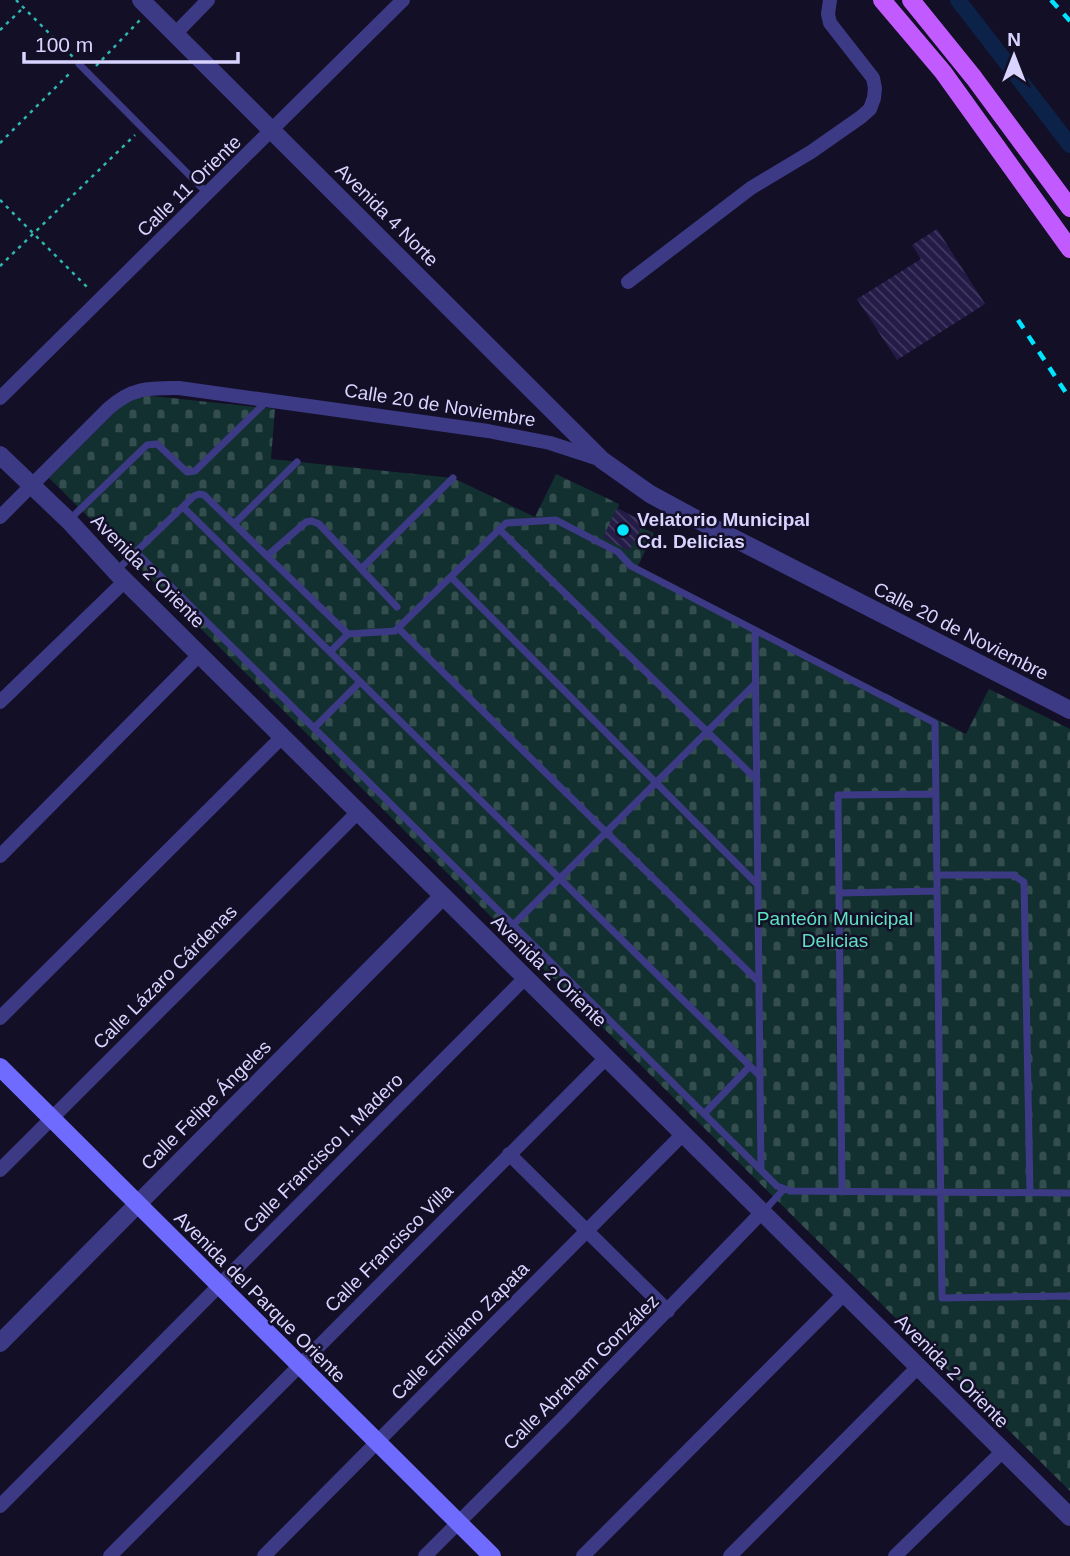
<svg xmlns="http://www.w3.org/2000/svg" width="1070" height="1556" viewBox="0 0 1070 1556" font-family="Arial,sans-serif">
	<style>
		.cemetery { fill: url(#cemetery-stones) }
		.lines { fill: none; stroke-linecap: round; stroke-linejoin: round }
		.canal { stroke: #0c2248; stroke-width: 16 }
		.building { fill: url(#building-back-hatch) }
		.path { stroke: #2fb8b0; stroke-width: 2.5; stroke-dasharray: 3.5 5; stroke-linecap: butt }
		.service { stroke: #3d3a85; stroke-width: 7 }
		.minor { stroke: #3d3a85; stroke-width: 14 }
		.tertiary { stroke: #3d3a85; stroke-width: 18 }
		.secondary { stroke: #6f6bff; stroke-width: 18 }
		.primary { stroke: #c25bff; stroke-width: 18 }
		.rail { stroke: #00e5ff; stroke-width: 4.5; stroke-dasharray: 10 9; stroke-linecap: butt }
		.poi-dot { fill: #00e5ff; stroke: #130f26; stroke-width: 2.5 }
		.labels { text-anchor: middle; dominant-baseline: central; stroke-width: 5; stroke-linejoin: round; paint-order: stroke }
		.street-label { font-size: 19px; fill: #d9d4ff; stroke: #130f26 }
		.poi-label { font-size: 19px; font-weight: bold; fill: #d9d4ff; stroke: #130f26; text-anchor: start }
		.park-label { font-size: 19px; fill: #5fe0c0; stroke: #130f26 }
	</style>
	<defs>
		<pattern id="cemetery-stones" width="16" height="16" patternUnits="userSpaceOnUse" patternTransform="scale(1.75)"><rect width="16" height="16" fill="#12302f"/><path d="M2 7V4a2 2 0 0 1 4 0v3zM10 15v-3a2 2 0 0 1 4 0v3z" fill="#344d4e"/></pattern>
		<pattern id="building-back-hatch" width="6" height="6" patternUnits="userSpaceOnUse" patternTransform="scale(1.75)"><rect width="6" height="6" fill="#241b47"/><path d="M-1 5l2 2M0 0l6 6M5-1l2 2" fill="none" stroke="#433b63"/></pattern>
	</defs>
	<rect width="100%" height="100%" fill="#130f26"/>
	<!-- cemetery -->
	<path class="cemetery" d="M133,394L275,409L271,459L453,478L535,517L556,474L619,504L618,509L645,523L643,528L654,533L637,568L966,734L989,689L1070,729V1491L49,478Z"/>
	<g class="lines">
		<!-- canal -->
		<path class="canal" d="M958,0L1070,145"/>
	</g>
	<!-- building -->
	<path class="building" d="M937,229L985,304L897,360L857,299L921,259L912,245Z
		M617,508L644,522L629,551L603,537Z"/>
	<g class="lines">
		<!-- path -->
		<path class="path" d="M16,0L73,57
			M0,30L23,8
			M96,66L140,20
			M0,143L71,72
			M0,200L89,289
			M0,266L135,135"/>
		<!-- service -->
		<path class="service" d="M79,64L208,194
			M183,507L760,1076
			M69,520L147,445L157,444L187,472L195,471L267,401
			M234,524L297,462
			M500,530L757,780
			M136,552L777,1186L790,1191L1070,1193
			M267,556L306,522L312,521L319,524L397,607
			M361,569L453,478
			M116,571L194,496L199,494L204,495L348,634
			M451,577L758,885
			M398,628L759,982
			M755,630L761,1170
			M330,652L348,634L395,631L506,523L556,520L618,552L631,566L935,723L942,1298L1070,1296
			M314,728L360,682
			M937,875H1013L1024,882L1030,1193
			M839,893L937,891
			M513,925L756,683
			M704,1114L750,1066
			M842,1192L838,795L936,794
			M763,1212L784,1189"/>
		<!-- minor -->
		<path class="minor" d="M175,34L208,0
			M628,282L751,188L811,152L861,117L870,109L874,98L875,88L873,78L830,23L828,14L830,0
			M0,398L403,0
			M0,517L109,408C133,387 149,388 179,388L488,431L550,443L599,459
			M0,702L126,580
			M0,856L200,654
			M0,1018L283,736
			M509,1154L668,1311
			M0,1170L358,812
			M0,1506L526,977
			M110,1556L607,1057
			M264,1556L683,1134
			M425,1556L564,1417L762,1212
			M583,1556L844,1294
			M730,1556L918,1367
			M895,1556L1003,1451"/>
		<!-- tertiary -->
		<path class="tertiary" d="M141,0L602,460L650,494L698,520L1070,710
			M0,455L69,521L116,572L1070,1517
			M0,1343L442,897"/>
		<!-- secondary -->
		<path class="secondary" d="M0,1067L492,1556"/>
		<!-- primary -->
		<path class="primary" d="M882,0L943,72L1070,249
			M911,0L974,78L1070,208"/>
		<!-- rail -->
		<path class="rail" d="M1051,0L1070,21
			M1018,320L1070,399"/>
	</g>
	<!-- markers -->
	<circle class="poi-dot" cx="623" cy="530" r="7"/>
	<g class="labels">
		<!-- street labels -->
		<g class="street-label">
			<text transform="translate(189 186) rotate(-44)">Calle 11 Oriente</text>
			<text transform="translate(387 215) rotate(45)">Avenida 4 Norte</text>
			<text transform="translate(440 405) rotate(9)">Calle 20 de Noviembre</text>
			<text transform="translate(148 571) rotate(45)">Avenida 2 Oriente</text>
			<text transform="translate(961 631) rotate(27)">Calle 20 de Noviembre</text>
			<text transform="translate(549 971) rotate(44)">Avenida 2 Oriente</text>
			<text transform="translate(165 977) rotate(-45)">Calle Lázaro Cárdenas</text>
			<text transform="translate(206 1105) rotate(-45)">Calle Felipe Ángeles</text>
			<text transform="translate(323 1153) rotate(-45)">Calle Francisco I. Madero</text>
			<text transform="translate(389 1248) rotate(-45)">Calle Francisco Villa</text>
			<text transform="translate(260 1297) rotate(45)">Avenida del Parque Oriente</text>
			<text transform="translate(460 1331) rotate(-45)">Calle Emiliano Zapata</text>
			<text transform="translate(952 1371) rotate(45)">Avenida 2 Oriente</text>
			<text transform="translate(581 1372) rotate(-45)">Calle Abraham González</text>
		</g>
		<!-- poi labels -->
		<g class="poi-label">
			<text x="637" y="519">Velatorio Municipal<tspan x="637" dy="22">Cd. Delicias</tspan></text>
		</g>
		<!-- park labels -->
		<g class="park-label">
			<text x="835" y="918">Panteón Municipal<tspan x="835" dy="22">Delicias</tspan></text>
		</g>
	</g>
	<!-- north arrow -->
	<g transform="translate(1014 56)" stroke="#130f26" stroke-width="5" paint-order="stroke">
	<path d="M0-5L12 26L0 18L-12 26Z" fill="#d9d4ff"/>
	<text y="-10" font-size="19" font-weight="bold" text-anchor="middle" fill="#d9d4ff">N</text>
	</g>
	<!-- scale -->
	<path d="M24 52v10h214v-10" fill="none" stroke="#d9d4ff" stroke-width="3.5"/>
	<text x="35" y="52" font-size="21" fill="#d9d4ff" stroke="#130f26" stroke-width="5" paint-order="stroke">100 m</text>
</svg>
